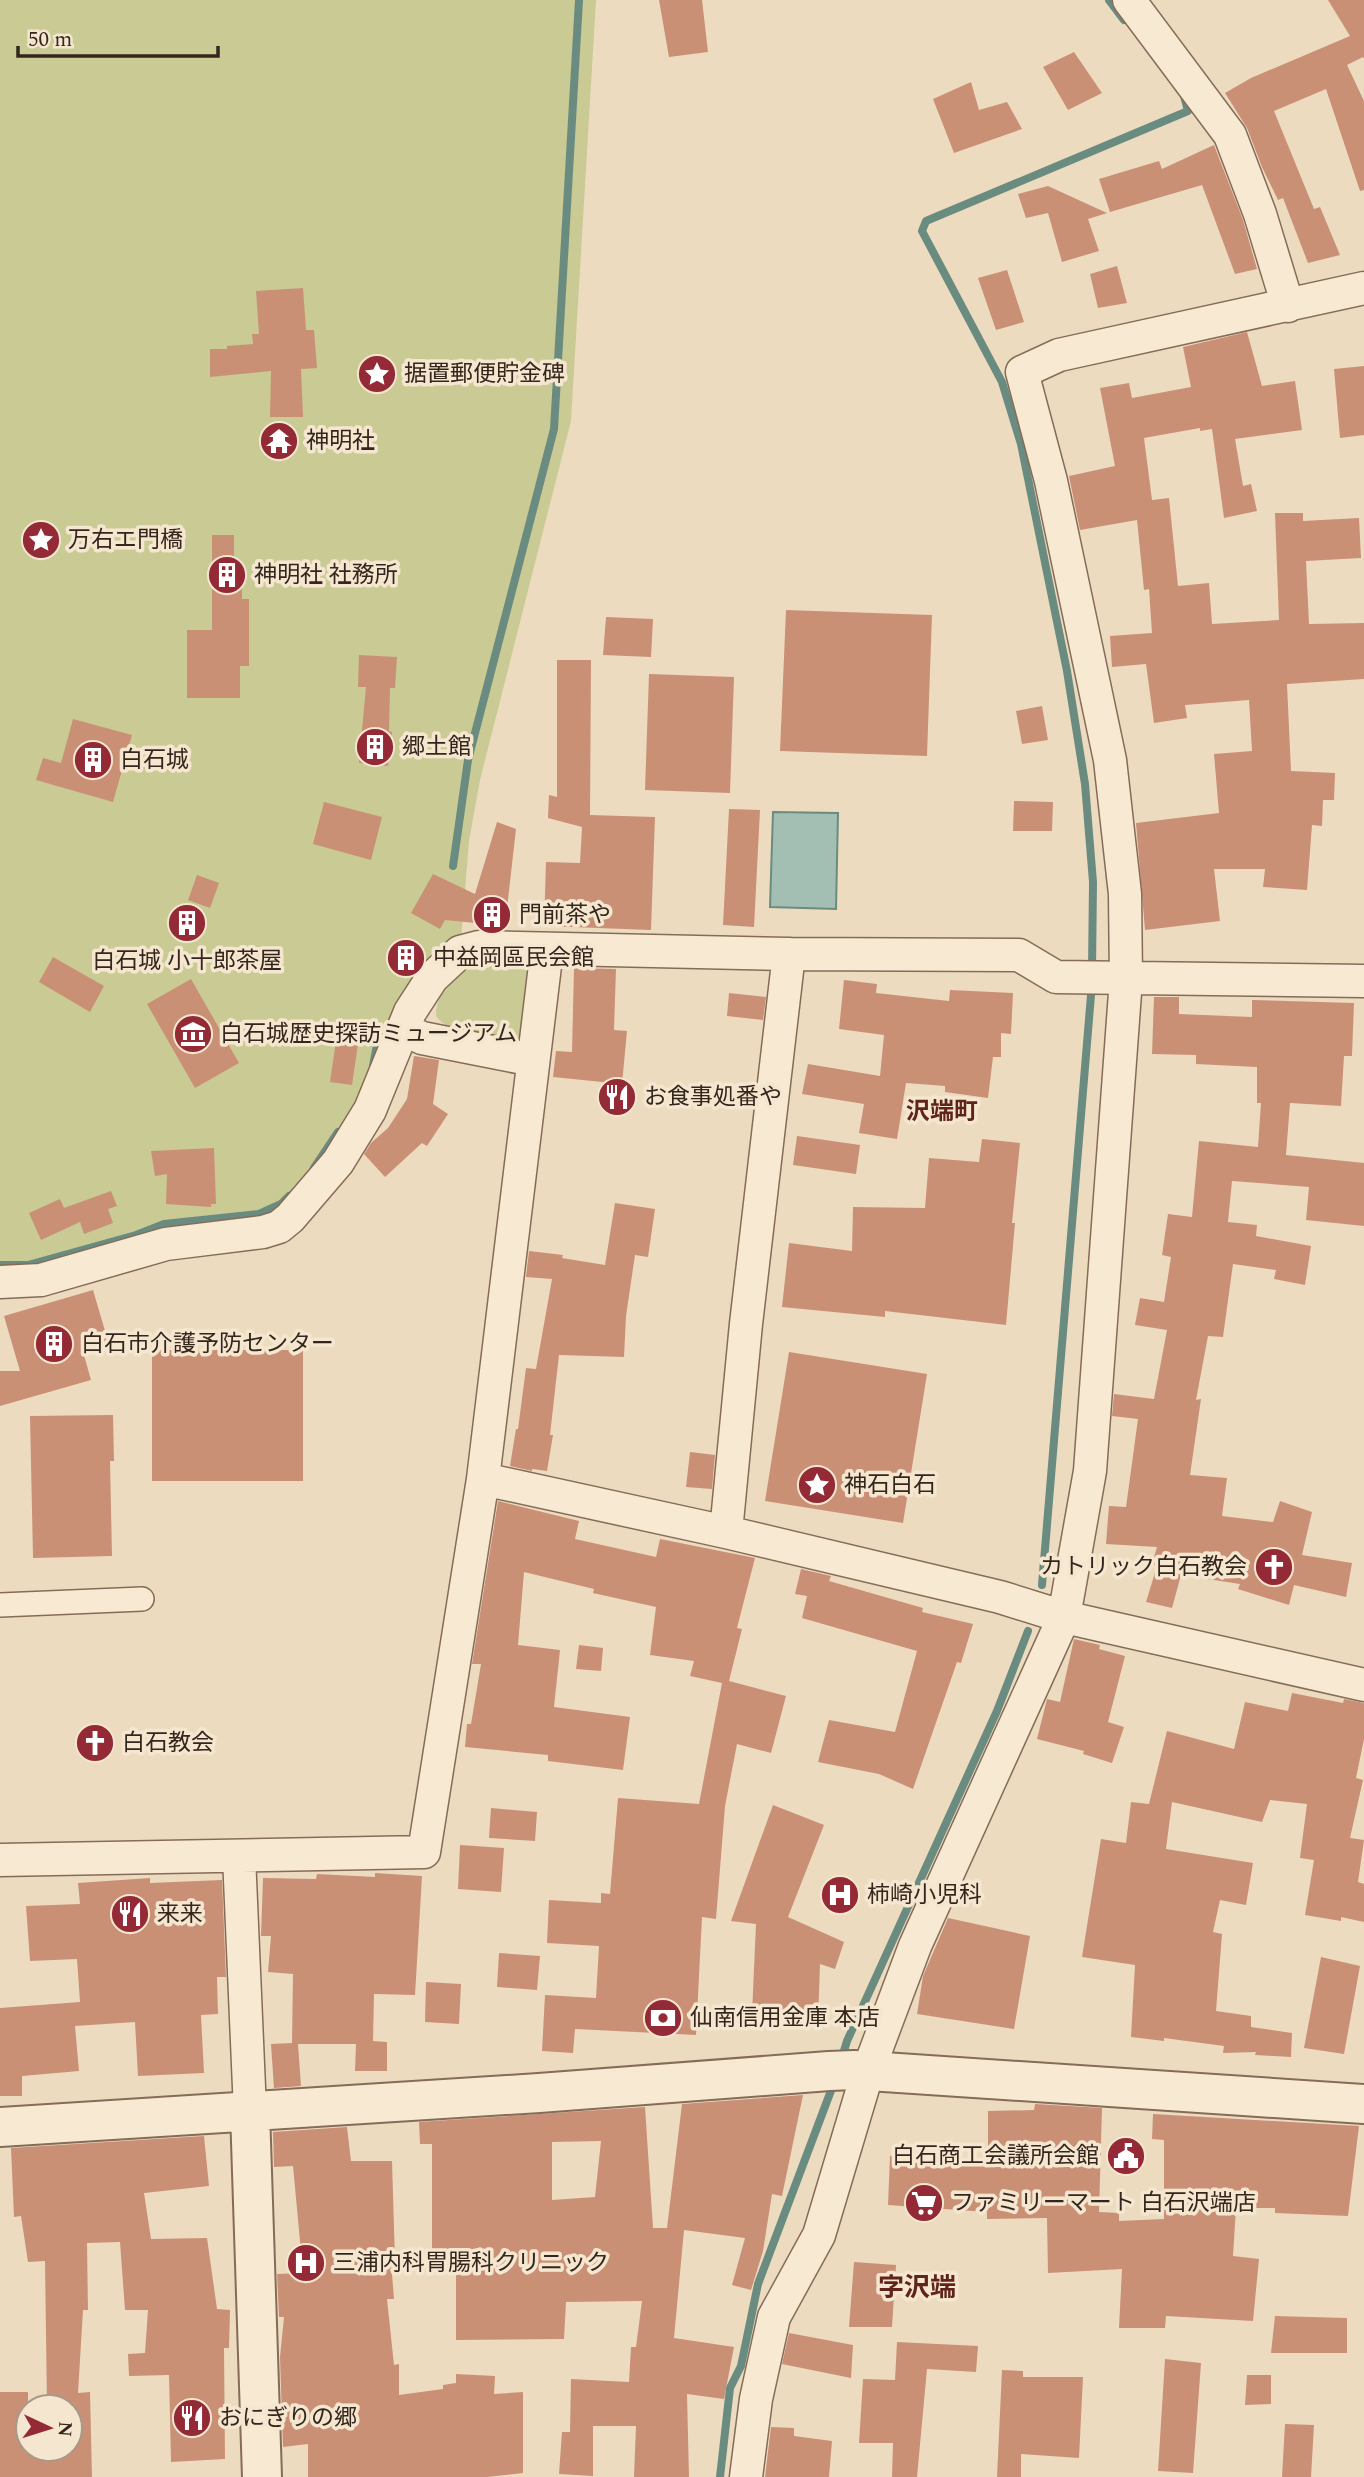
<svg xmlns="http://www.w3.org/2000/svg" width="1364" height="2477" viewBox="0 0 1364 2477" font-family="Spectral,'Noto Sans JP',serif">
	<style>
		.green { fill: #c9ca94 }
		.water { fill: #a3bfb4; stroke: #6a8c80; stroke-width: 2 }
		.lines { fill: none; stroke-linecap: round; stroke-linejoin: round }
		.stream { stroke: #6a8c80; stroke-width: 8 }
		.building { fill: #ca9076; fill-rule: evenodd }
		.pedestrian-casing { stroke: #856c58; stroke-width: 26 }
		.minor-casing { stroke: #856c58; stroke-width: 35 }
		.tertiary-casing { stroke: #856c58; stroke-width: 42 }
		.pedestrian { stroke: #f8e9d3; stroke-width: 23 }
		.minor { stroke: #f8e9d3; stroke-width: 32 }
		.tertiary { stroke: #f8e9d3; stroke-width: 38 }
		.labels { text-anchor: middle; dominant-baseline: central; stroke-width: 7; stroke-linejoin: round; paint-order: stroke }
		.poi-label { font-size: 23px; fill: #35261d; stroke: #f4e6cf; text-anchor: start }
		.neighbourhood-label { font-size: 24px; font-weight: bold; fill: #61241d; stroke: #f4e6cf }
		.quarter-label { font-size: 26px; font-weight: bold; fill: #61241d; stroke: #f4e6cf }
	</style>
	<rect width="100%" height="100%" fill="#eddbc0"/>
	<!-- green -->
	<path class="green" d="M0,0H596L571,421L480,780L469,841L460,952L290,1218L0,1282Z
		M480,964L531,967L524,1036L519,1040L513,1042C490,1037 450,1036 436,1016C435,992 459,971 480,964Z"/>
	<!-- water -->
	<path class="water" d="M773,812L838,813L836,909L770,907Z"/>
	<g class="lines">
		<!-- stream -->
		<path class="stream" d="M1109,0L1124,20
			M453,866L468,760L554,429L579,0
			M1092,970L1093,882L1085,784L1067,671L1021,444L1002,382L922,231L926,221L1188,111L1184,96
			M373,1066L377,1045
			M314,1168L338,1132
			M0,1265H28L136,1235L164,1224L259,1214L281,1204L289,1196
			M1042,1585L1092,983
			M841,2061L847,2041L997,1711L1028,1631
			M720,2477L730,2388L741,2366L758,2284L835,2080"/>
	</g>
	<!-- building -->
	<path class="building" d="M659,0H702L708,52L669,57Z
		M1328,0H1364V59L1363,57L1347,65L1364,101V190L1360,191L1326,89L1274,111L1314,209L1320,207L1340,255L1308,263L1283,198L1278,200L1262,167L1247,128L1225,93L1251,78L1350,36Z
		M1074,52L1102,93L1068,110L1043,67Z
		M971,82L979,110L1007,102L1022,129L954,153L933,99Z
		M1214,145L1243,220L1257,269L1235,274L1202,185L1110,212L1099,179L1159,161L1162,169Z
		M1048,186L1107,213L1088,219L1099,251L1062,262L1048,213L1026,218L1018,194Z
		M1117,266L1127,303L1098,308L1090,274Z
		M1007,270L1024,322L996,330L978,278Z
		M303,288L306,330H314L317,368L301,369L303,417H270L271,371L210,377V349H227V346L253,344L252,334H259L256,291Z
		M1247,332L1262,386L1295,381L1302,430L1235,439L1243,486L1251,484L1257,511L1224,518L1212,429L1200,431V428L1144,438L1152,500L1169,498L1178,586L1209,583L1212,624L1279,620L1275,513H1303V521L1359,518L1361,558L1306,561L1309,624L1364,623V679L1287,684L1291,771L1335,773L1334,800H1323L1322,826L1312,825L1307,890L1263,887L1265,869H1214L1220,921L1145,930L1136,823L1219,813L1214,754L1252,751L1249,700L1185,705L1187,718L1154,723L1146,664L1112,667L1110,636L1152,633L1149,589L1144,590L1137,520L1080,530L1069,476L1115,466L1100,388L1129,383L1132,398L1191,387L1183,347Z
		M1364,366V435L1340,438L1334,369Z
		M212,535H234V568H242V599H249V666H240V698H187V630H212Z
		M786,610L932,615L927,756L780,751Z
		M606,617L653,619L651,657L603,655Z
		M359,655L397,657L395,688H390L389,731L392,732L388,766L359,763L366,687H358Z
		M557,660H591L590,815L655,817L651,930L544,926L546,862L580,863L582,827L548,818L549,795L557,797Z
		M649,674L734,677L730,793L645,790Z
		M1042,706L1048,740L1022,744L1016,711Z
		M73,719L132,735L113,802L36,780L43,758L61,763Z
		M1014,801L1053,802L1052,831H1013Z
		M324,802L382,817L371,860L313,844Z
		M729,809L760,810L754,927L723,925Z
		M497,822L516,829L505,926L445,920L440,929L411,913L433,874L475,894Z
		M197,875L219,883L210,908L188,900Z
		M53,957L104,986L90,1012L39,982Z
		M574,968L616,969L614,1030L627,1031L622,1084L553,1077L556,1051L572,1052Z
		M191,979L239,1063L195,1088L147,1004Z
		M844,980L877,984L876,993L949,1001L950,990L1013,993L1011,1034L1001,1033V1057H993L988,1098L945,1092V1086L906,1083L897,1139L859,1133L864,1104L802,1094L808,1064L880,1076L884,1035L839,1029Z
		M729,993L766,997L763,1020L727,1016Z
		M1154,997H1179V1014L1252,1017V1000L1354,1003L1352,1056H1344L1341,1106L1290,1103L1286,1155L1364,1163V1226L1306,1220L1309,1187L1232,1181L1228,1222L1257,1225L1256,1236L1311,1246L1305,1285L1274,1279L1276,1270L1233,1264L1223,1337L1208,1336L1196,1400L1201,1399L1190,1475L1227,1478L1222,1516L1273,1522L1280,1501L1312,1512L1302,1555L1352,1563L1346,1597L1294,1585L1289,1605L1238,1589L1240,1584L1181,1575L1172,1608L1146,1602L1157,1566L1152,1564L1157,1547L1106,1544L1109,1506L1126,1507L1138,1419L1112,1416L1114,1394L1154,1399L1167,1330L1135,1325L1140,1298L1164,1302L1171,1257L1162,1255L1168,1214L1192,1217L1199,1141L1258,1147L1261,1103H1257V1067L1196,1064V1055L1152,1054Z
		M337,1034L359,1037L352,1085L330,1082Z
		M414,1056L439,1060L433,1104L448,1114L427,1146L422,1143L385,1177L364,1154L371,1143L388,1128L407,1099Z
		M797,1136L860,1145L856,1174L793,1165Z
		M982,1139L1020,1143L1012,1223H1015L1006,1325L885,1311V1317L782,1307L789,1243L852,1251L853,1207L925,1208L929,1158L979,1162Z
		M214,1148L216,1204H211V1207L166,1204L167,1174L155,1176L151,1151Z
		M111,1191L117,1206L108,1209L113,1223L84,1234L80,1222L41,1240L29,1213L60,1199L64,1208Z
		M615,1203L655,1209L648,1257L635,1255L626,1316L624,1357L559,1355L550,1435H553L547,1471L532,1469V1471L510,1466L516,1429H518L526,1368L536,1369L552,1279L526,1277L529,1251L563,1255L562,1258L605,1265Z
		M93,1290L108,1341L82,1348L91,1380L0,1406V1371H20L4,1316Z
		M152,1350H303V1481H152Z
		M789,1352L927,1374L903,1523L765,1501Z
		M113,1415L114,1461H110L112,1556L33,1558L30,1416Z
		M690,1452L715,1455L712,1489L686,1487Z
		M498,1501L579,1521L575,1539L656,1557L660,1539L755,1558L737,1628L742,1629L729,1681L786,1696L771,1753L737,1744L725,1806L716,1919L702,1917L696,2035L575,2029L573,2053L542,2051L545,1995L596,1998L599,1946L547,1943L549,1900L601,1903V1893L610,1894L618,1798L699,1804L722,1683L690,1676L694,1661L650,1655L656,1607L593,1593L594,1589L524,1572L518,1645L560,1650L554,1707L630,1717L623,1770L548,1761V1755L465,1747L467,1724H471L481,1664H472Z
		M801,1569L831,1576L829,1581L923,1608L922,1612L973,1624L961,1663L957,1662L913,1789L879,1774L818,1762L829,1720L895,1732L917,1651L802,1618L807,1596L795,1594Z
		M1074,1639L1100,1645L1099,1649L1125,1656L1108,1722L1124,1727L1112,1763L1083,1754L1084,1751L1037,1739L1047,1699L1060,1702Z
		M579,1645L603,1648L601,1671L576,1669Z
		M1292,1693L1343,1703L1344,1699L1364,1703V1739L1356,1778L1363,1780L1350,1838L1364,1840L1358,1882L1364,1884V1922L1341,1917V1921L1305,1915L1314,1860L1300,1858L1307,1804L1270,1800L1262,1822L1172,1802L1166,1849L1253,1863L1246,1905L1220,1900L1213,1932L1222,1934L1216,2011L1251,2016V2027L1292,2033L1291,2057L1255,2055L1256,2052L1223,2053L1224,2046L1164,2038V2041L1131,2037L1135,1965L1082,1957L1101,1839L1126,1843L1131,1802L1149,1804L1167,1731L1234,1749L1245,1702L1288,1711Z
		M773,1805L824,1825L788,1917L844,1942L835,1969L820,1964L818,2022L752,2014L756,1924L731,1921Z
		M491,1808L537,1812L535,1841L489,1838Z
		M460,1845L504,1848L501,1892L458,1889Z
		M375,1873L422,1876L415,1995L374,1994L373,2041L387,2042V2071H355L356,2044H298L301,2086L274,2088L271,2044L292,2043L293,1974L268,1972L271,1936H261L263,1878L316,1879L317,1874L375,1877Z
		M150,1878V1883L222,1880L226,1977H217L218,2014L201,2015L204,2073L138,2076L135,2022L75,2026L79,2071L22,2076V2096H0V2008L80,2002L77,1959L30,1961L26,1906L80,1904L78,1883Z
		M948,1918L1030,1936L1014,2029L917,2014L923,1976Z
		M499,1953L540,1956L537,1990L497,1987Z
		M1321,1957L1360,1966L1344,2054L1304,2048Z
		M426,1982L461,1984L459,2024L425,2022Z
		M803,2095L782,2196L772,2194L763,2251L751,2290L732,2285L745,2238L684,2230L674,2338L734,2347L724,2399L687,2394L689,2477H634L636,2426H593V2476L559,2474L562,2432H570L571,2379L629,2382L631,2347H636L642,2301L566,2302L564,2339L456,2340V2254H432V2144H420L419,2122L645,2107L653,2228H667L682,2104ZM601,2141L595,2197L552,2200V2142Z
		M1035,2104L1102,2108L1099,2212L1119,2213V2221L1164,2219V2140L1152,2139L1153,2114L1359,2126L1348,2216L1275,2213V2208H1236L1233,2256L1259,2259L1253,2321L1166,2316L1165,2328H1119L1122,2269L1048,2273L1047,2218L987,2219V2212L888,2205L890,2156L988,2164V2111L1034,2110Z
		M347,2127L351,2161H392L395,2261H391L394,2299H387L394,2365L399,2364V2395L443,2389V2385L456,2383V2374L495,2376L494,2394L523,2392V2473L487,2477H308V2444L283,2447L280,2357L284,2317H279L277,2274L303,2273L293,2166L274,2167L273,2132Z
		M204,2136L209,2186L144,2193L151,2239L207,2238L217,2309L230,2310L229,2348H224L225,2459L171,2462L169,2375L129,2376L128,2354L145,2353L148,2310H125L120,2242L87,2243L88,2310H83L78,2393L90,2392L92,2477H0V2392H28V2449H70V2407H47L45,2261L28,2262L21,2216L14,2217L11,2148Z
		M854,2262L896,2265L892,2327H849Z
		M1275,2316L1347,2318V2353H1271Z
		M789,2333L853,2345L851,2378L782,2364Z
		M897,2342L978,2346L976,2372L927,2369L917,2477H892L893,2443H859L863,2379L895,2380Z
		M1165,2359L1201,2363L1193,2473L1158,2471Z
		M1002,2370L1023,2371V2377H1083L1079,2458L1021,2454V2477H997Z
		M1247,2375H1271V2404L1245,2405Z
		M1285,2424L1314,2425L1311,2477H1282Z
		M771,2427L794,2428V2436L832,2441L829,2477H765Z"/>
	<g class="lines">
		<!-- pedestrian casing -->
		<g class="pedestrian-casing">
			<path id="pedestrian" d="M0,1605L142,1599"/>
		</g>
		<!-- minor casing -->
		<g class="minor-casing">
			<path id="minor" d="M1129,0L1230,135L1260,214L1288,306
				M403,1029L422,1038L533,1060
				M0,1282L41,1280L166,1244L263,1232L279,1227L290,1218L338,1162L370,1110L410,1012L432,978L460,952L479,947L789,954L1019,955L1056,977L1364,981
				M483,1479L726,1532L1000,1597L1064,1617L1364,1685
				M726,1532L746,1324L789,954
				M239,1856L250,2111
				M0,1860L424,1852L483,1479L547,949
				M746,2477L756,2399L774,2317L819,2235L868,2071L915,1946L1064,1617L1090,1471L1126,979L1125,894L1110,760L1051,481L1022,372L1059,355L1364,288"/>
		</g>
		<!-- tertiary casing -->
		<g class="tertiary-casing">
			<path id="tertiary" d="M250,2111L262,2477
				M0,2127L539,2093L829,2071L854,2070L1364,2104"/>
		</g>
		<!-- pedestrian -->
		<use href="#pedestrian" class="pedestrian"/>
		<!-- minor -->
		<use href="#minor" class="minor"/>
		<!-- tertiary -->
		<use href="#tertiary" class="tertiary"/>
	</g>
	<!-- icons -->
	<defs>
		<g id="sight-disc" transform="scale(2.0125)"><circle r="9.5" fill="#932a35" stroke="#f4e6cf"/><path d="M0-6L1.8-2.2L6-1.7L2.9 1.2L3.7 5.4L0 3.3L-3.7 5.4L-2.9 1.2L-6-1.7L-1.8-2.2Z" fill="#fff"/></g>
		<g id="temple-disc" transform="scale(2.0125)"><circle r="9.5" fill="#932a35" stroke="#f4e6cf"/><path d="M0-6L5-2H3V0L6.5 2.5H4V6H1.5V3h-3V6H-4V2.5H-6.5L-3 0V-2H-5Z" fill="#fff"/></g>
		<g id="building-disc" transform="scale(2.0125)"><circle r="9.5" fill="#932a35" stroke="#f4e6cf"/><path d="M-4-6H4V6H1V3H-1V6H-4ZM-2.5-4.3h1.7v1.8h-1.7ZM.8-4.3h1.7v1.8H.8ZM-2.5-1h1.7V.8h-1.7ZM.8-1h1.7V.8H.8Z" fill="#fff"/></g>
		<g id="museum-disc" transform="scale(2.0125)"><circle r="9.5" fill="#932a35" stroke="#f4e6cf"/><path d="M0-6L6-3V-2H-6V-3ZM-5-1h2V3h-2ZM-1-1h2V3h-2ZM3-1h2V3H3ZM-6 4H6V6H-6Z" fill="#fff"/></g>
		<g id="restaurant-disc" transform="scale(2.0125)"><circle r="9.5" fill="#932a35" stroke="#f4e6cf"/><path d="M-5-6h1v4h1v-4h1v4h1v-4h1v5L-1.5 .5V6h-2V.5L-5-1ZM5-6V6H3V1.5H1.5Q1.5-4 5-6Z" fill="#fff"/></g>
		<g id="church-disc" transform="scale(2.0125)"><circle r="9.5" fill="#932a35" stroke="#f4e6cf"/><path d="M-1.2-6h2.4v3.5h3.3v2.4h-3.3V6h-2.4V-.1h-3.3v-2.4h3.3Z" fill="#fff"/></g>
		<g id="hospital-disc" transform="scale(2.0125)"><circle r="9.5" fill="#932a35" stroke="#f4e6cf"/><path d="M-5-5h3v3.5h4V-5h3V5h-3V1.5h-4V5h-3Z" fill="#fff"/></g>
		<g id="bank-disc" transform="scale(2.0125)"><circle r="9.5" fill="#932a35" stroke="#f4e6cf"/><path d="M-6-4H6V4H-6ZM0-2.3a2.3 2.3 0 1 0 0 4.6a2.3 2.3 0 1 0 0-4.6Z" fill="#fff"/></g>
		<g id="civic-disc" transform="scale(2.0125)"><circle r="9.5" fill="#932a35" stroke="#f4e6cf"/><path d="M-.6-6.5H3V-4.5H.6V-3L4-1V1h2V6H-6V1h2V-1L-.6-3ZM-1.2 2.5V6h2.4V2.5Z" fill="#fff"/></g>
		<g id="supermarket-disc" transform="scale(2.0125)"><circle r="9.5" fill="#932a35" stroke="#f4e6cf"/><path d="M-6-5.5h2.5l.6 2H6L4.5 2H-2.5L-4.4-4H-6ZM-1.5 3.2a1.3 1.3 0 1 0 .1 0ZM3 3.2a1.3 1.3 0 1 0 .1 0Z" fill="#fff"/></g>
	</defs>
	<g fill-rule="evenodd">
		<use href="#sight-disc" x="377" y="374"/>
		<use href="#temple-disc" x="279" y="441"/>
		<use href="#sight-disc" x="41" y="540"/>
		<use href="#building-disc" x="227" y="575"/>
		<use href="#building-disc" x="375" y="747"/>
		<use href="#building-disc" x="93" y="760"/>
		<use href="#building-disc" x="492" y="915"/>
		<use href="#building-disc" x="187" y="923"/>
		<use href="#building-disc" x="406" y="958"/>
		<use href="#museum-disc" x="193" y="1034"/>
		<use href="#restaurant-disc" x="617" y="1097"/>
		<use href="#building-disc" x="54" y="1344"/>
		<use href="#sight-disc" x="817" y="1485"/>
		<use href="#church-disc" x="1274" y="1567"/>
		<use href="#church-disc" x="95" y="1743"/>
		<use href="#hospital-disc" x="840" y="1895"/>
		<use href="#restaurant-disc" x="130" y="1914"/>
		<use href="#bank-disc" x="663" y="2018"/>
		<use href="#civic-disc" x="1126" y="2156"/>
		<use href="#supermarket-disc" x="924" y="2203"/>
		<use href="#hospital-disc" x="306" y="2263"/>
		<use href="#restaurant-disc" x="192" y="2418"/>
	</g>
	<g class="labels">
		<!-- poi labels -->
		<g class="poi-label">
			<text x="404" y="374">据置郵便貯金碑</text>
			<text x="306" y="441">神明社</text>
			<text x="68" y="540">万右エ門橋</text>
			<text x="254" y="575">神明社 社務所</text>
			<text x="402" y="747">郷土館</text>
			<text x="120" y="760">白石城</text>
			<text x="519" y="915">門前茶や</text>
			<text x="433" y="958">中益岡區民会館</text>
			<text x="187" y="961" text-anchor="middle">白石城 小十郎茶屋</text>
			<text x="220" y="1034">白石城歴史探訪ミュージアム</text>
			<text x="644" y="1097">お食事処番や</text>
			<text x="81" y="1344">白石市介護予防センター</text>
			<text x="844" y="1485">神石白石</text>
			<text x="1247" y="1567" text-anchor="end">カトリック白石教会</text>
			<text x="122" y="1743">白石教会</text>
			<text x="867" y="1895">柿崎小児科</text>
			<text x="157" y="1914">来来</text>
			<text x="690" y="2018">仙南信用金庫 本店</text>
			<text x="1099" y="2156" text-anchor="end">白石商工会議所会館</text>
			<text x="951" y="2203">ファミリーマート 白石沢端店</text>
			<text x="333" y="2263">三浦内科胃腸科クリニック</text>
			<text x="219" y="2418">おにぎりの郷</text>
		</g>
		<!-- neighbourhood labels -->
		<g class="neighbourhood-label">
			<text x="942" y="1112">沢端町</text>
		</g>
		<!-- quarter labels -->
		<g class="quarter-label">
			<text x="917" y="2288">字沢端</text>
		</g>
	</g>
	<!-- north arrow -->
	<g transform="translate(49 2428) rotate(94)"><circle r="33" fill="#f4e6cf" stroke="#a89988" stroke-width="2"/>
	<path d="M0-5L12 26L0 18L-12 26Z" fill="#932a35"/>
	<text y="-10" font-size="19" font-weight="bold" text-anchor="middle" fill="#35261d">N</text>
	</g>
	<!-- scale -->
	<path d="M18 46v10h200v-10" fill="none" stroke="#35261d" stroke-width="3.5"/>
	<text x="28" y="46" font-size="21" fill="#35261d" stroke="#f4e6cf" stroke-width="5" paint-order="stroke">50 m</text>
</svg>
